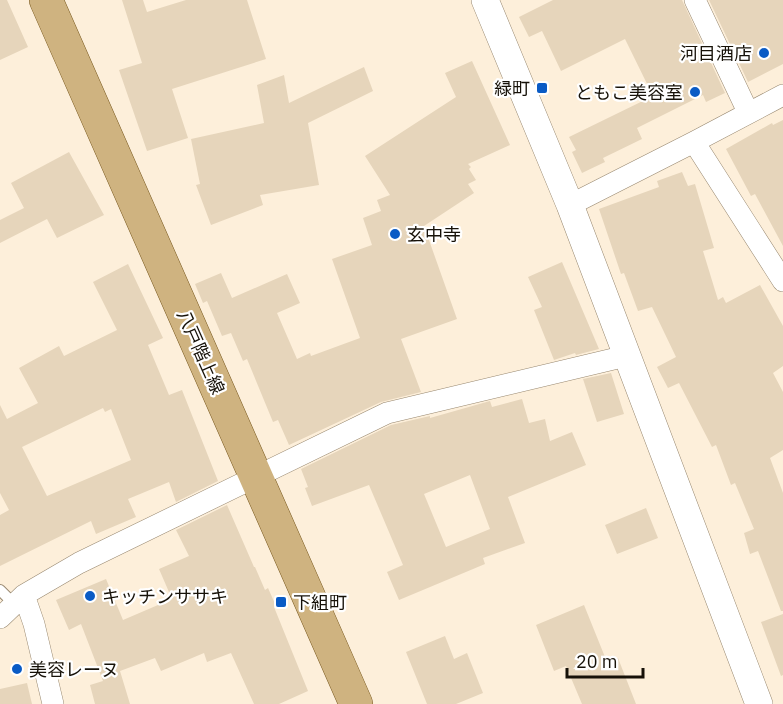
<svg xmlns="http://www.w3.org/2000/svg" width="783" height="704" viewBox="0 0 783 704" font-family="'IBM Plex Sans','Noto Sans JP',sans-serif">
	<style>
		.building { fill: #e6d5bb; fill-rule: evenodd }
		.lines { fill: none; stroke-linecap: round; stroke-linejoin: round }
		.service-casing { stroke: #97876f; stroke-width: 12 }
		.minor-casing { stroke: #97876f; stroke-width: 22 }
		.tertiary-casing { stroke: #97876f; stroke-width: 28 }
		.primary-casing { stroke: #79591f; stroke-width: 34 }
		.service { stroke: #fff; stroke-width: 10 }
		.minor { stroke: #fff; stroke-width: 21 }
		.tertiary { stroke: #fff; stroke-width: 27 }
		.primary { stroke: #cfb380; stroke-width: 33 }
		.poi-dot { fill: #0a5bc5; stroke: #fff; stroke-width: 2 }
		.labels { text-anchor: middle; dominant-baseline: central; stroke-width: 4.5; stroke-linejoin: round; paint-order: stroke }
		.poi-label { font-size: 18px; fill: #161108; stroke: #fff; text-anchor: start }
		.street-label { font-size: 18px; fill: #161108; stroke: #fff }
	</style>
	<rect width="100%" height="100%" fill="#fdefda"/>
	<!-- building -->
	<path class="building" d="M0,0H7L28,47L0,60Z
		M122,0H143L147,12L186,0H247L266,59L172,89L188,138L147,151L119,70L142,63Z
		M553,0H682L725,93L706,102L703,95L637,128L642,139L603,158L605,162L582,173L572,152L576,150L569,137L653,96L625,39L561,71L542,31L529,37L519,17Z
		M709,0H783V64L748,82Z
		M472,61L510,145L468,164L471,167L469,169L476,180L468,184L474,193L424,226L457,319L401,339L421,392L381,402L289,445L278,420L273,422L247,359L243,361L231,333L222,336L207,301L203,303L195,284L221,273L232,298L287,274L300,303L277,313L297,359L310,353L311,356L360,338L332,259L372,245L363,218L381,211L377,200L390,195L365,156L456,97L445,73Z
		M364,67L373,91L308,123L319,185L260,195L263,205L211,225L196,185L200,184L191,139L264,123L257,85L284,75L289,103Z
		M783,120V246L755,194L751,196L726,149L772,123L773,125Z
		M69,152L104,215L57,238L47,219L0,243V220L24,208L11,183Z
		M682,172L688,186L695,184L714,248L703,251L718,300L723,297L726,303L760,285L783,326V366L773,373L783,392V450L770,458L783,493V611H781L758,551L750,554L744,533L754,529L735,483L731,485L716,445L712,447L679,383L668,388L657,367L676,357L652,307L638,311L624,273L621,274L599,209L659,187L657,181Z
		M562,262L599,349L576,355L575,353L554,360L534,310L542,307L528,277Z
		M128,264L163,338L148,345L169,395L182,390L218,481L176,502L169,482L128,499L136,517L96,534L91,521L0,566V515L9,510L0,493V405L7,419L38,403L19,368L59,346L64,356L117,330L93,282ZM103,408L105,412L111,409L131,460L47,496L22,447Z
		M611,373L624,414L597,422L583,379Z
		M522,399L529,423L545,419L550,441L572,432L586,465L508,497L525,543L483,558L485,564L399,600L387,572L403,565L369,485L312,506L305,488L308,487L301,469L391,425L430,416V418L490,401L492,407ZM470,475L490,529L446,547L424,494Z
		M227,505L254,567H255L265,590L268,588L276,606L274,607L308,691L279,704H254L231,653L207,662L204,653L161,671L155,658L120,671L130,704H95L90,685L103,681L81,624L69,630L56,600L106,579L123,620L172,599L159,569L189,556L176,530Z
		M646,508L658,538L617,554L605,525Z
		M584,605L607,662L618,658L636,704H582L566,666L554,671L536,625Z
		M783,614V675L781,676L761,622Z
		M445,636L454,659L467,653L483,693L456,704H427L406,652Z
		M27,683L32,704H0V689Z"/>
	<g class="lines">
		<!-- service casing -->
		<g class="service-casing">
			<path id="service" d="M0,590L14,604"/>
		</g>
		<!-- minor casing -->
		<g class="minor-casing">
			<path id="minor" d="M695,0L748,112
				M694,142L783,281
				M570,205L694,142L783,95
				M24,595L34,624L53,704
				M0,618L24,595L79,563L387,413L626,356"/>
		</g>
		<!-- tertiary casing -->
		<g class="tertiary-casing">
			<path id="tertiary" d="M485,0L570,205L759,704"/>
		</g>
		<!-- primary casing -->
		<g class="primary-casing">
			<path id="primary" d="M46,0L356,704"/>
		</g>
		<!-- service -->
		<use href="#service" class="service"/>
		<!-- minor -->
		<use href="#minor" class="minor"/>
		<!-- tertiary -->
		<use href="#tertiary" class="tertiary"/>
		<!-- primary -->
		<use href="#primary" class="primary"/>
	</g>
	<!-- markers -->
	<g class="poi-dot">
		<circle cx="764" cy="53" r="6"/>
		<rect x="536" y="82" width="12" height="12" rx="3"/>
		<circle cx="695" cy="92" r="6"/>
		<circle cx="395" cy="234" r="6"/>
		<circle cx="90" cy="596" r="6"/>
		<rect x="275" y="596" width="12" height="12" rx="3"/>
		<circle cx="17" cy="669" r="6"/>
	</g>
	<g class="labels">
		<!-- poi labels -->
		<g class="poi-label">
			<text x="752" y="53" text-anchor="end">河目酒店</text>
			<text x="530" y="88" text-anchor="end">緑町</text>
			<text x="683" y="92" text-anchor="end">ともこ美容室</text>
			<text x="407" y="234">玄中寺</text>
			<text x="102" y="596">キッチンササキ</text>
			<text x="293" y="602">下組町</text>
			<text x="29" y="669">美容レーヌ</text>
		</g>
		<!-- street labels -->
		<g class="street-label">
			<text transform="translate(201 352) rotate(66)">八戸階上線</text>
		</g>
	</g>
	<!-- scale -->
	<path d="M567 668v9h76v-9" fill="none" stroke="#161108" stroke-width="3"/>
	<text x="576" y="668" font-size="18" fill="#161108" stroke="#ffffff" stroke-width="4.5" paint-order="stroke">20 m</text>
</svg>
